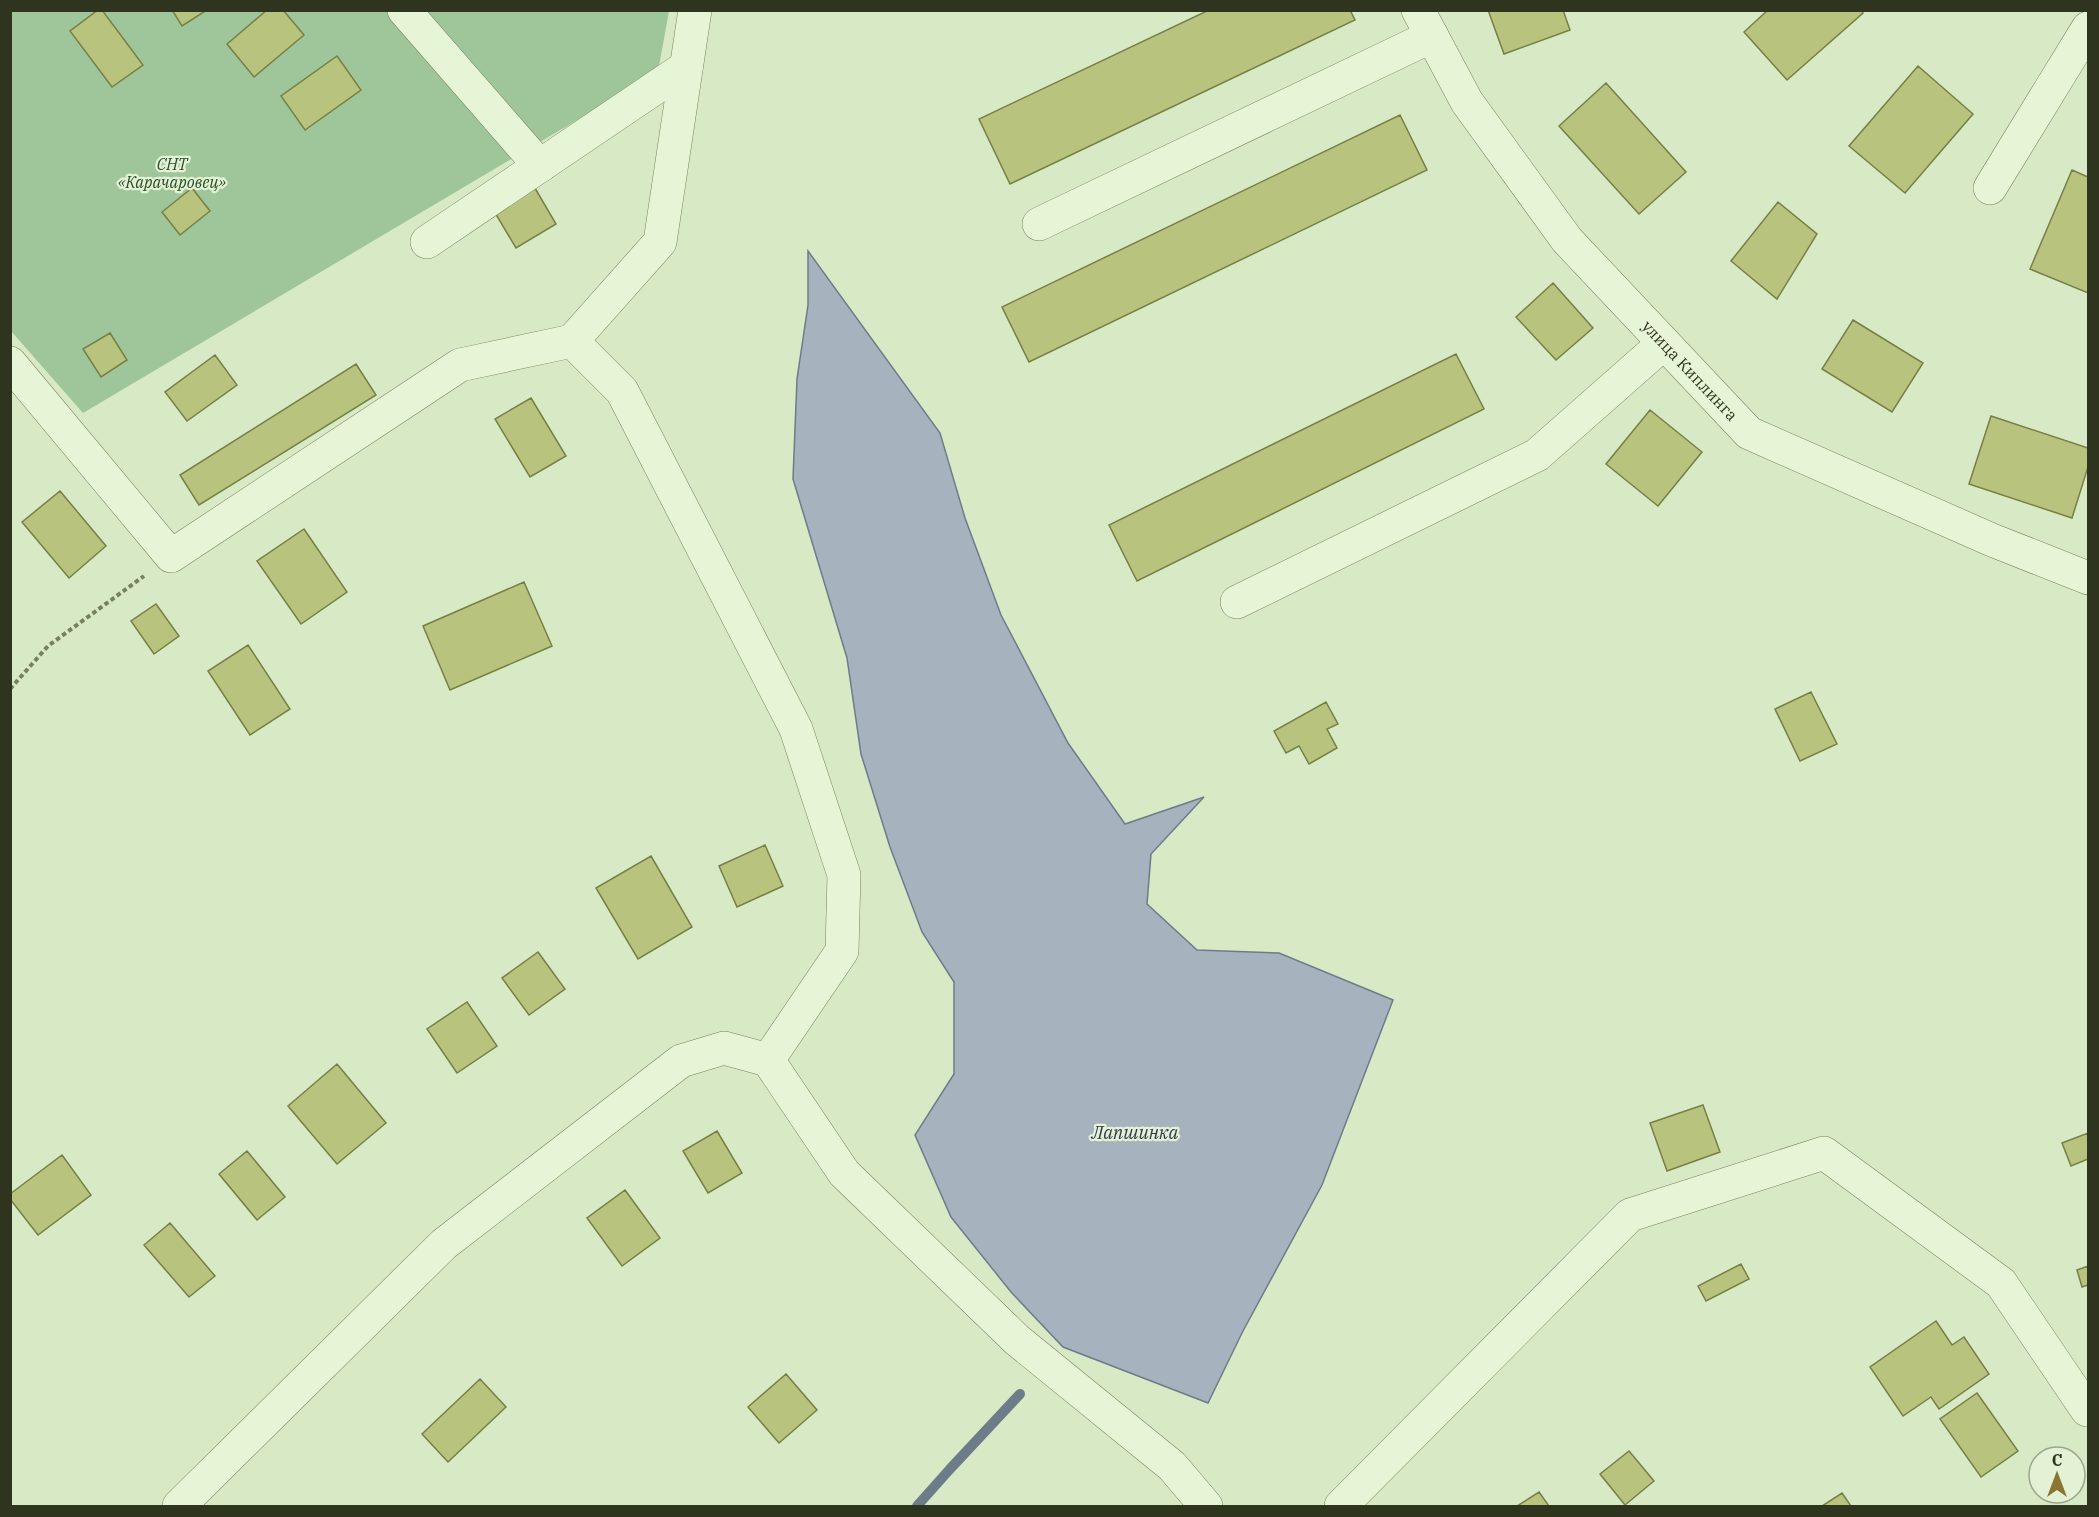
<svg xmlns="http://www.w3.org/2000/svg" width="2099" height="1517" viewBox="0 0 2099 1517" font-family="'IBM Plex Serif',serif">
	<style>
		.green { fill: #9fc69a }
		.water { fill: #a6b2bd; stroke: #6e7c8a; stroke-width: 1.5 }
		.lines { fill: none; stroke-linecap: round; stroke-linejoin: round }
		.stream { stroke: #6e7c8a; stroke-width: 10 }
		.building { fill: #b8c47e; stroke: #767f45; stroke-width: 1.5 }
		.minor-casing { stroke: #77825d; stroke-width: 34 }
		.path { stroke: #77825d; stroke-width: 4; stroke-dasharray: 4.5 3; stroke-linecap: butt }
		.minor { stroke: #e7f5d7; stroke-width: 33 }
		.labels { text-anchor: middle; dominant-baseline: central; stroke-width: 4.5; stroke-linejoin: round; paint-order: stroke }
		.park-label { font-size: 16px; font-style: italic; fill: #284e28; stroke: #e3f2d4 }
		.street-label { font-size: 16px; fill: #2f341f; stroke: #e3f2d4 }
		.water-label { font-size: 18px; font-style: italic; fill: #303a52; stroke: #e3f2d4 }
	</style>
	<rect width="100%" height="100%" fill="#d8e9c5"/>
	<!-- green -->
	<path class="green" d="M10,11H669L658,72L83,413L11,331Z"/>
	<!-- water -->
	<path class="water" d="M808,251L940,433L965,518L1001,615L1068,743L1125,824L1204,797L1151,854L1147,904L1197,950L1279,953L1393,1000L1322,1185L1243,1331L1208,1403L1063,1347L1011,1292L951,1217L915,1135L954,1074V982L922,932L890,847L861,754L847,658L793,479L797,379L808,305Z"/>
	<g class="lines">
		<!-- stream -->
		<path class="stream" d="M917,1506L950,1469L1020,1394"/>
	</g>
	<!-- building -->
	<path class="building" d="M98,10H102L143,65L112,87L70,31Z
		M172,10H207L182,26Z
		M267,10H283L304,35L254,77L227,44Z
		M1209,10H1350L1355,20L1010,184L979,119Z
		M1488,10H1563L1570,30L1504,54Z
		M1768,10H1861L1863,13L1787,80L1744,32Z
		M337,56L361,90L305,130L281,96Z
		M1918,66L1973,114L1905,193L1849,146Z
		M1606,83L1686,172L1639,214L1559,126Z
		M1400,115L1427,170L1029,362L1002,307Z
		M2072,170L2088,177V293L2030,269Z
		M532,183L556,224L516,248L491,206Z
		M192,188L210,211L180,235L162,212Z
		M1778,202L1817,234L1777,299L1731,261Z
		M1553,283L1593,328L1556,360L1516,317Z
		M1853,320L1923,363L1892,412L1822,369Z
		M110,333L127,360L101,377L83,349Z
		M1456,354L1484,409L1137,581L1109,525Z
		M215,355L237,385L187,421L165,392Z
		M356,364L376,395L199,505L180,475Z
		M531,398L566,456L530,477L495,419Z
		M1650,410L1702,452L1658,506L1606,464Z
		M1991,416L2088,448V467L2072,518L1969,484Z
		M60,491L106,546L69,578L22,522Z
		M304,529L347,592L301,624L257,561Z
		M524,582L552,646L450,690L423,626Z
		M156,604L179,636L154,654L131,621Z
		M248,645L290,709L250,735L208,671Z
		M1811,692L1837,744L1800,761L1775,709Z
		M1326,702L1338,724L1327,729L1337,748L1309,764L1299,746L1286,753L1274,731Z
		M765,845L783,886L737,907L719,866Z
		M651,856L692,927L638,959L596,888Z
		M538,952L565,989L529,1015L502,978Z
		M467,1002L497,1046L457,1073L427,1029Z
		M337,1064L386,1123L337,1164L288,1106Z
		M1703,1105L1720,1152L1667,1171L1650,1123Z
		M717,1131L742,1173L708,1193L683,1151Z
		M2088,1133V1159L2071,1166L2062,1143Z
		M247,1151L285,1197L257,1220L219,1174Z
		M62,1155L91,1195L38,1235L10,1199V1194Z
		M625,1190L660,1238L622,1266L587,1218Z
		M170,1223L215,1276L189,1297L144,1245Z
		M1741,1264L1749,1279L1706,1301L1698,1286Z
		M2088,1266V1285L2082,1287L2077,1270Z
		M1936,1321L1952,1345L1964,1337L1989,1374L1939,1409L1931,1397L1903,1416L1870,1367Z
		M786,1374L817,1410L779,1443L748,1407Z
		M480,1379L506,1407L448,1462L422,1434Z
		M1977,1393L2018,1451L1981,1477L1940,1419Z
		M1629,1451L1654,1481L1625,1505L1600,1474Z
		M1539,1492L1549,1506H1517Z
		M1842,1493L1851,1506H1822Z"/>
	<g class="lines">
		<!-- minor casing -->
		<g class="minor-casing">
			<g id="minor">
				<path d="M404,10L540,166"/>
				<path id="s1" d="M1418,10L1467,102L1567,240L1749,433L1992,540L2088,578"/>
				<path d="M1990,188L2088,28"/>
				<path d="M1039,224L1432,36"/>
				<path d="M427,242L686,67"/>
				<path d="M572,341L660,242L695,10"/>
				<path d="M10,363L171,556L460,365L572,341L622,391L796,729L844,875L842,951L768,1060"/>
				<path d="M1237,602L1537,455L1664,343"/>
				<path d="M179,1506L444,1244L681,1061L724,1048L768,1060L844,1173L1017,1340L1172,1466L1206,1506"/>
				<path d="M1341,1506L1630,1215L1824,1153L2001,1283L2087,1410"/>
			</g>
		</g>
		<!-- path -->
		<path class="path" d="M10,689L48,646L144,576"/>
		<!-- minor -->
		<use href="#minor" class="minor"/>
	</g>
	<g class="labels">
		<!-- park labels -->
		<g class="park-label">
			<text x="172" y="164">СНТ<tspan x="172" dy="18">«Карачаровец»</tspan></text>
		</g>
		<!-- street labels -->
		<g class="street-label">
			<text stroke="none"><textPath href="#s1" startOffset="454">улица Киплинга</textPath></text>
		</g>
		<!-- water labels -->
		<g class="water-label">
			<text x="1135" y="1132">Лапшинка</text>
		</g>
	</g>
	<!-- border -->
	<rect width="2099" height="1517" fill="none" stroke="#2f341f" stroke-width="24"/>
	<!-- north arrow -->
	<g transform="translate(2057 1475)"><circle r="28" fill="#e3f2d4" stroke="#9ba68c" stroke-width="1.5"/>
	<path d="M0-4.5L10 22L0 15L-10 22Z" fill="#8b7533"/>
	<text y="-9" font-size="16" font-weight="bold" text-anchor="middle" fill="#2f341f">С</text>
	</g>
</svg>
